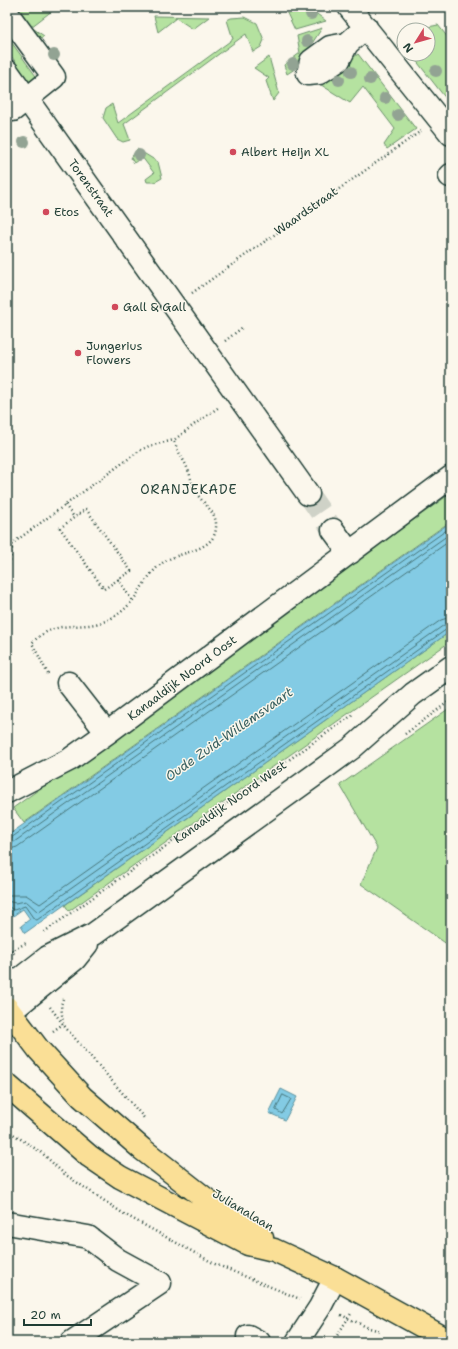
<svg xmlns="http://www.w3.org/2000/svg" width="458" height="1349" viewBox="0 0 458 1349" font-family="'Shantell Sans',sans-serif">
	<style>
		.green { fill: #b5e2a0; stroke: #6a906a }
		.water { fill: #83cbe4; stroke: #5b929e }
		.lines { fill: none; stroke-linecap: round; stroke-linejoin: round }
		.shore { stroke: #47767a; stroke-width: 1 }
		.minor-tunnel { stroke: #cfd2c7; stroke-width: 22; stroke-dasharray: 22 11; stroke-linecap: butt }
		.minor-casing { stroke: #1f3d34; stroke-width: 25 }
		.major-casing { stroke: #1f3d34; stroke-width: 25 }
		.path { stroke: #1f3d34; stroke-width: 2.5; stroke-dasharray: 1 3; stroke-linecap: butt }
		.minor { stroke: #fbf7ec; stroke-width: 22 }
		.major { stroke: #fadf96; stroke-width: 22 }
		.tree { fill: #92a393 }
		.poi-dot { fill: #d1495b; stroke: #fbf7ec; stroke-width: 1.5 }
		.labels { text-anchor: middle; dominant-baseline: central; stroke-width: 3; stroke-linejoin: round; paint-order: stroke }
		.poi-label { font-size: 12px; fill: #1f3d34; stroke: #fbf7ec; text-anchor: start }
		.street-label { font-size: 12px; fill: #1f3d34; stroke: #fbf7ec }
		.neighbourhood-label { font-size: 13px; letter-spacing: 1px; fill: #1f3d34; stroke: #fbf7ec }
		.water-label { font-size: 13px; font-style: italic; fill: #386060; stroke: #fbf7ec }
	</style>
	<rect width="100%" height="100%" fill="#fbf7ec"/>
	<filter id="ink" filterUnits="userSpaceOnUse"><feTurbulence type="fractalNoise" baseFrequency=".025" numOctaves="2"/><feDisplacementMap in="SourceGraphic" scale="8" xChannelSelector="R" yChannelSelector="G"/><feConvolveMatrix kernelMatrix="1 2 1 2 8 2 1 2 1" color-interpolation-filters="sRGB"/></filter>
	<g filter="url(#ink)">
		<!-- green -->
		<path class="green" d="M11,7H57L31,27L44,36L37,41Z
			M284,7H308L326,21L295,30Z
			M154,16L209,17L193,29L176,18L158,32Z
			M245,17L257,23L264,40L261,47L253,52L246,34L124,124L130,140L123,142L117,139L103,118L106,108L112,104L118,123L233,39L227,20L231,18Z
			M7,22L15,34L9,39L38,79L31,84L7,50Z
			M438,25L449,39L447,49L451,54V105L411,54H428V30H424L428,27Z
			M322,28L302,59L304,63L287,74L284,65L300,53L297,36Z
			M358,54L416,129L387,149L384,145L395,129L363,87L350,103L318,83Z
			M269,57L279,93L273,101L266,81L269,78L254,68Z
			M137,149L158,162L162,178L155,182H147L146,179L154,173L142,157L134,163L131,158Z
			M451,493V521L24,823L13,808Z
			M451,631V641L69,911L65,905Z
			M451,707V947L361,884L377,848L340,785Z"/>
		<!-- water -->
		<path class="water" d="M451,522V631L25,933L21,926L30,919L23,909L13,916L7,910V836Z
			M281,1089L297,1097L285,1120L269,1113Z"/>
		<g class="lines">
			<!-- shore -->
			<path class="shore" d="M7,838H11L451,527
				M7,844L14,842L451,533
				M7,850L17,847L451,540
				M7,895H26L40,904L441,620L451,617
				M7,901L15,903L26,901L38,912L444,625L451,623
				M7,906L14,910L25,906L34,919L37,920L447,629L451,628
				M283,1095L291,1099L282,1114L276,1110Z"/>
			<!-- minor-tunnel -->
			<path class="minor-tunnel" d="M308,494L333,530"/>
			<!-- minor casing -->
			<g class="minor-casing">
				<path id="minor" d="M349,7L451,134
					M7,13L54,77L13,110
					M347,44L330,47L311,61L308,74L319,73L339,60L347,44L366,27
					M7,71L308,494
					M450,176L451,175
					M333,530L350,553
					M68,683L107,733
					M7,792L69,760L107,733L451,477
					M7,989L48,957L94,934L319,772L352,748L413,694L451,667
					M10,1012L75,959L87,944
					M7,1223L88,1237L118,1260L160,1283L72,1342
					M248,1336L259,1342
					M297,1342L320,1307L335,1278"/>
			</g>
			<!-- major casing -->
			<g class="major-casing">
				<path id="major" d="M7,1008L39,1050L82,1097L142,1149L225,1214L256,1232L262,1238
					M7,1085L89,1156L120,1177L248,1244L274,1250L335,1278L451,1342"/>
			</g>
			<!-- path -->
			<path class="path" d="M192,293L421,131
				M225,341L243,327
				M65,505L74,517
				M86,509L131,571L104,589L60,528Z
				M9,565L13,543L139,451L149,446L174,440
				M118,579L133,602
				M48,674L32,643C58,616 82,633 110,619C140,603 139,582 161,564C176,551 214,553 216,528C218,511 200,502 193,488C191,482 191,476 188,470C184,459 178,454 174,440L195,424L219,407
				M405,734L451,700
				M44,932L354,714
				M7,943L15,955
				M7,953L28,942
				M63,999L61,1005L63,1023
				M50,1007L66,1028L145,1119
				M53,1031L63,1024
				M7,1130L42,1153L63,1173L124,1214L215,1264L300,1299
				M341,1315L369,1328L381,1331
				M333,1342L352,1312"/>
			<!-- minor -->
			<use href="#minor" class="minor"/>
			<!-- major -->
			<use href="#major" class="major"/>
		</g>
		<!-- trees -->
		<g class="tree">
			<circle cx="311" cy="14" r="6"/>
			<circle cx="307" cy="41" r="6"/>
			<circle cx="54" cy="55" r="6"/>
			<circle cx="293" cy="64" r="6"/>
			<circle cx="436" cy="71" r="6"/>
			<circle cx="351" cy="72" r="6"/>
			<circle cx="370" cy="79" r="6"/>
			<circle cx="339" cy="80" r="6"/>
			<circle cx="385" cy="98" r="6"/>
			<circle cx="398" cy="115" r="6"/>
			<circle cx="24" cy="142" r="6"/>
			<circle cx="139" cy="155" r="6"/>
		</g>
	</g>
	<!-- markers -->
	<g class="poi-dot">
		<circle cx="233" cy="152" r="4"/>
		<circle cx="46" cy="212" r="4"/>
		<circle cx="115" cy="307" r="4"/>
		<circle cx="78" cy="353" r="4"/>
	</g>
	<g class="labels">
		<!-- poi labels -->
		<g class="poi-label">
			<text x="241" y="152">Albert Heijn XL</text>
			<text x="54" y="212">Etos</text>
			<text x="123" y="307">Gall &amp; Gall</text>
			<text x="86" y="346">Jungerius<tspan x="86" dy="14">Flowers</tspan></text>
		</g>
		<!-- street labels -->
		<g class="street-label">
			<text transform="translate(91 188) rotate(54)">Torenstraat</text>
			<text transform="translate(306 211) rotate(-35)">Waardstraat</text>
			<text transform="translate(182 678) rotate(-37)">Kanaaldijk Noord Oost</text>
			<text transform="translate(230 802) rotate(-35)">Kanaaldijk Noord West</text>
			<text transform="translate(243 1210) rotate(31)">Julianalaan</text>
		</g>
		<!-- neighbourhood labels -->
		<g class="neighbourhood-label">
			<text x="189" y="489">ORANJEKADE</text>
		</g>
		<!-- water labels -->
		<g class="water-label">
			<text transform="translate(229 734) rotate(-35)">Oude Zuid-Willemsvaart</text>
		</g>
	</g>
	<!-- margin -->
	<rect width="458" height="1349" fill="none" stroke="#fbf7ec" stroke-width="24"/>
	<rect x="12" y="12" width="434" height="1325" fill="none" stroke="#1f3d34" stroke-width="1.5" filter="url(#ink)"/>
	<!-- north arrow -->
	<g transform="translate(416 42) rotate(233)"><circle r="19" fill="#fbf7ec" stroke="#a3ada2"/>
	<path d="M0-3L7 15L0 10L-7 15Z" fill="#d1495b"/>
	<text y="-6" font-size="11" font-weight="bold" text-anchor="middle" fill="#1f3d34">N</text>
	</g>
	<!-- scale -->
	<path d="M24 1319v6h67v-6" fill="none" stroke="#1f3d34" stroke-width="2"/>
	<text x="30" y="1319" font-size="12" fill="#1f3d34" stroke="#fbf7ec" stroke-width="3" paint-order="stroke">20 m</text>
</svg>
